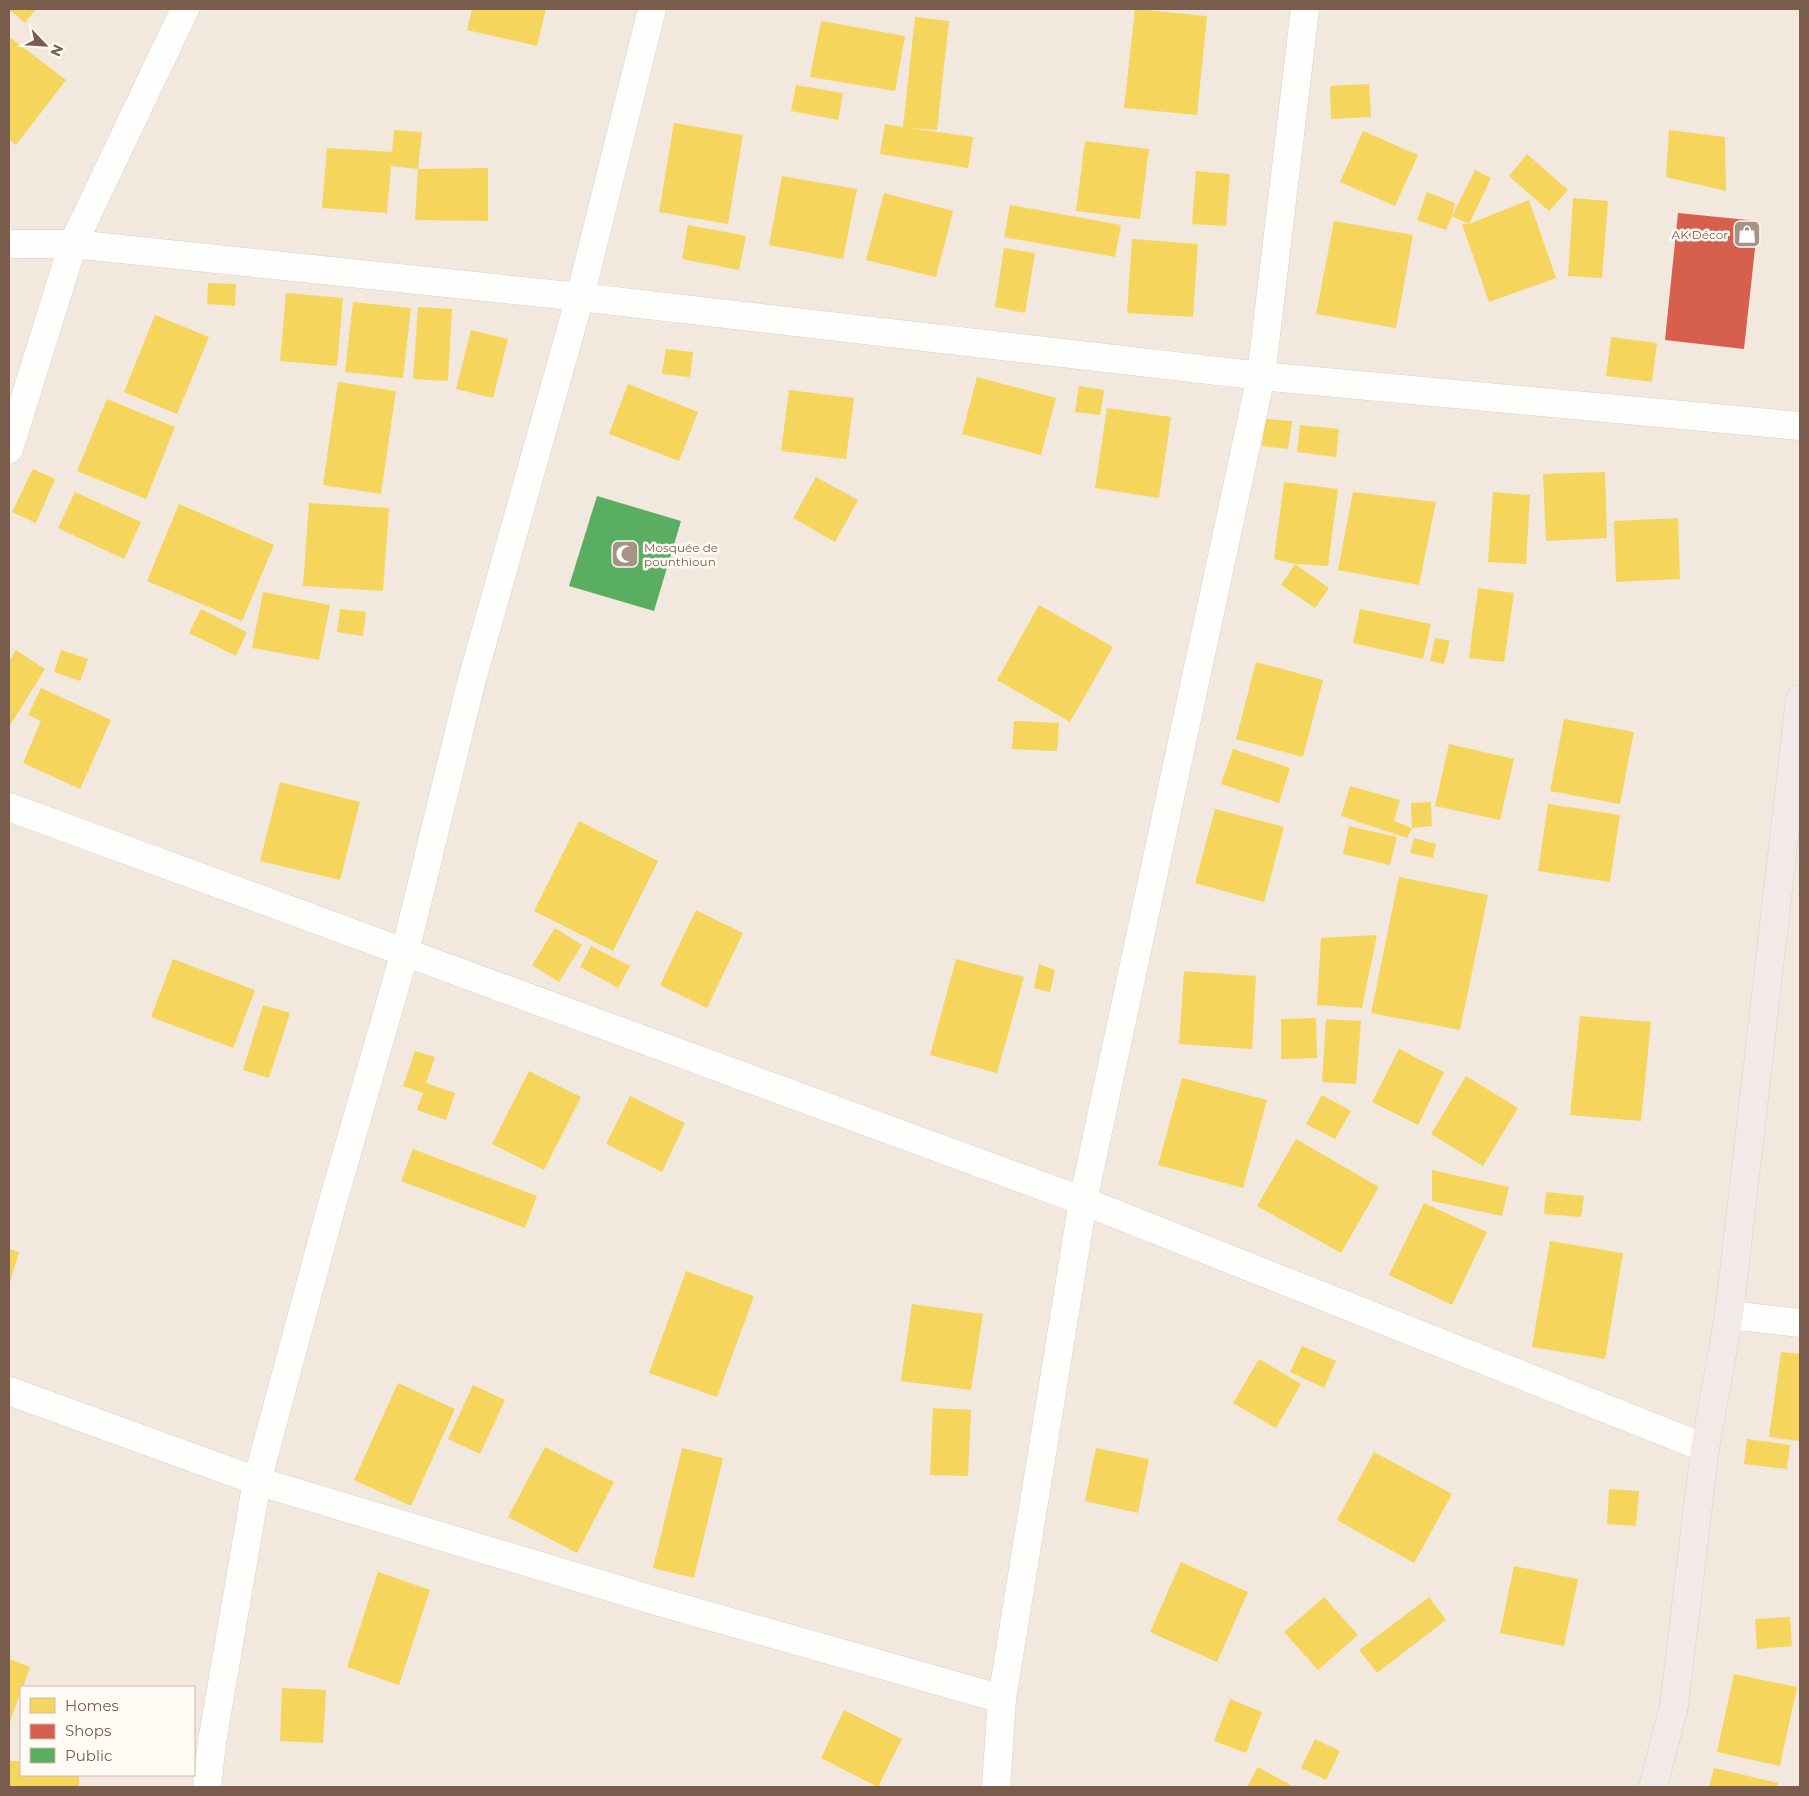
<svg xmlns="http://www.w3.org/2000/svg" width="1809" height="1796" viewBox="0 0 1809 1796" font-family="Montserrat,sans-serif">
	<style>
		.residential { fill: #f2e8de; fill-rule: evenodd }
		.homes { fill: #f6d55c }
		.shops { fill: #d6604d }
		.public { fill: #5aae61 }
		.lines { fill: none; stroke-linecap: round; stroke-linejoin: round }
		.street-casing { stroke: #d7d1cb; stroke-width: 29 }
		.highway-casing { stroke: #dad1cc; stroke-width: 29 }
		.street { stroke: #fefefd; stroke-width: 28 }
		.highway { stroke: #f2eae7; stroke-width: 28 }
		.labels { text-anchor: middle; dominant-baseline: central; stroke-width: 5; stroke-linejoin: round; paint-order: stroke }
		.poi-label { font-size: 12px; fill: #7a5c4d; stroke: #fffaf3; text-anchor: end }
	</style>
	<rect width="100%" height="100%" fill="#f9f5f0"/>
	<!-- residential -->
	<path class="residential" d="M9,9H1800V1787H9ZM21,1687H194V1775H21Z"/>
	<!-- homes -->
	<path class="homes" d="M9,9H36L25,23Z
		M472,9H546L537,46L467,30Z
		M1135,9L1207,16L1197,115L1124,108Z
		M915,17L949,21L937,130L909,128L973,137L968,168L880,154L885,124L903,127Z
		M821,21L905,36L895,91L810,77Z
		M11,38L66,80L16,145L9,139V40Z
		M1369,84L1371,117L1331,119L1330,86Z
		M796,85L843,93L838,120L791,111Z
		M674,123L743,135L728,224L659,212Z
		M394,130L422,132L418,169L391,166L387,213L322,208L327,148L392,152Z
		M1669,130L1725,137L1726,191L1666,177Z
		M1363,131L1418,155L1395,206L1340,182Z
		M1085,141L1149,149L1140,219L1076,211Z
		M1527,154L1568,190L1549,211L1509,176Z
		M488,168V221L415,220L418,169Z
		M1475,170L1491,178L1469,224L1452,216L1446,230L1417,220L1427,192L1455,203L1452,216Z
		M1196,171L1230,174L1226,226L1192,224Z
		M782,176L857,189L843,259L769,245Z
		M884,193L953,211L936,277L866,260Z
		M1573,198L1608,201L1602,278L1568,276Z
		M1529,200L1556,278L1489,302L1462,224H1469Z
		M1010,205L1121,225L1115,257L1004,237Z
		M1334,221L1413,235L1396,328L1316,314Z
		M688,225L746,236L739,270L682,259Z
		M1132,239L1198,244L1193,317L1127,313Z
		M1004,248L1035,253L1025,313L995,307Z
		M208,283L236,284L235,306L207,304Z
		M286,293L343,298L337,366L280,361Z
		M353,302L411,308L403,378L345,372Z
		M418,307L452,309L448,381L413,379Z
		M155,315L209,337L177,414L124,392Z
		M471,330L508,339L493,398L456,389Z
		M1611,337L1657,343L1652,382L1606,376Z
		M666,349L693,352L690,377L662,374Z
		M977,377L1056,398L1041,455L962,434Z
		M338,382L396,391L381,494L323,485Z
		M628,384L698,412L679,461L609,434Z
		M1079,386L1104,390L1100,415L1075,412Z
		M789,390L854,398L846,459L781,451Z
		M107,399L175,427L146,499L77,471Z
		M1107,408L1171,417L1159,498L1095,488Z
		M1265,419L1292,421L1288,449L1262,446Z
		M1300,425L1339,429L1336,457L1297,452Z
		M33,469L55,479L36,523L12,512Z
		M1605,472L1607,538L1546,541L1543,474Z
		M816,477L858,500L835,542L793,518Z
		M1284,482L1338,489L1328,566L1295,564L1274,559Z
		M75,492L141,522L124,559L58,528Z
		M1353,492L1436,502L1419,585L1338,570Z
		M1493,492L1530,495L1526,564L1488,562Z
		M309,503L389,508L383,591L303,586Z
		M179,504L274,545L242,621L147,581Z
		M1678,518L1680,579L1616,582L1614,521Z
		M1295,564L1329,588L1315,608L1281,585Z
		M1478,588L1514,593L1504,662L1469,658Z
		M263,592L330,605L319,660L252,648Z
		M1039,605L1113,647L1070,722L997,680Z
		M201,609L247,632L236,656L189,633Z
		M340,609L366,612L363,636L337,632Z
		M1360,609L1431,624L1423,659L1353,643Z
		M1435,638L1450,641L1444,664L1430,661Z
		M16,650L45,669L9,727V661Z
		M61,650L88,659L80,681L54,672Z
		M1256,662L1323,680L1303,757L1236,739Z
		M41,688L111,720L80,789L23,763L41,721L28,715Z
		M1564,719L1634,732L1620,804L1550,791Z
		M1014,721L1059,723L1057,751L1012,749Z
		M1449,744L1514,759L1500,820L1435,806Z
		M1233,749L1290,768L1279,803L1221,784Z
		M280,782L360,802L340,880L260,861Z
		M1350,786L1400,800L1394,821L1412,828L1407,838L1341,816Z
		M1431,802L1432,826L1412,828L1411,803Z
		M1548,804L1620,815L1610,882L1538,871Z
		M1215,809L1284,827L1264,902L1195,883Z
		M579,821L658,861L613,951L534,911Z
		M1349,826L1397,837L1390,865L1343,854Z
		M1414,838L1436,844L1433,858L1410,853Z
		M1399,877L1488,895L1460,1030L1371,1013Z
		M696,910L743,933L707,1008L660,985Z
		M555,928L582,945L559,982L532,965Z
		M1377,935L1362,1008L1317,1005L1321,938Z
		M591,946L630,966L618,988L580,967Z
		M173,959L255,990L233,1048L151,1017Z
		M956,959L1024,977L997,1073L930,1055Z
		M1039,964L1055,970L1050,992L1034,988Z
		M1184,971L1256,976L1252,1049L1179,1044Z
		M263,1005L290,1013L269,1078L243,1070Z
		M1580,1016L1651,1022L1641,1121L1570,1115Z
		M1316,1018L1317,1058L1281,1059V1019Z
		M1326,1019L1361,1021L1356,1084L1322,1082Z
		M1399,1049L1444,1072L1418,1125L1372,1102Z
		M415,1051L435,1057L426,1083L455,1093L446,1120L417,1110L423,1093L403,1086Z
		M529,1071L581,1097L544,1170L492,1144Z
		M1466,1076L1518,1108L1483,1166L1431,1134Z
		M1182,1078L1267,1100L1243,1188L1158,1165Z
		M1322,1095L1351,1111L1335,1139L1306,1124Z
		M630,1096L685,1123L662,1172L606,1144Z
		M1296,1139L1379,1187L1341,1253L1257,1206Z
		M413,1149L537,1196L525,1228L401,1181Z
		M1432,1170L1509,1187L1502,1216L1432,1201Z
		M1546,1192L1584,1196L1581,1217L1544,1214Z
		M1424,1203L1487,1232L1452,1305L1389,1275Z
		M1550,1241L1623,1253L1605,1359L1532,1347Z
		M9,1249L19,1252L9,1285Z
		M686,1271L754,1296L717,1397L649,1373Z
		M912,1304L983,1314L971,1390L901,1381Z
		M1302,1346L1336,1361L1324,1388L1290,1372Z
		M1781,1352L1800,1354V1441L1769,1437Z
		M1259,1359L1301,1384L1276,1428L1233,1403Z
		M398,1383L455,1409L411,1506L354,1480Z
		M473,1385L505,1400L480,1454L448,1439Z
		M933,1408L971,1410L968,1476L930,1475Z
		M1747,1439L1790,1445L1787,1469L1744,1464Z
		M545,1447L614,1482L577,1553L508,1517Z
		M682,1448L723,1458L694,1578L653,1568Z
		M1096,1448L1149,1459L1138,1513L1085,1501Z
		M1374,1452L1452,1494L1414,1563L1337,1520Z
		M1609,1489L1639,1491L1636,1526L1607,1524Z
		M1181,1562L1248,1592L1217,1662L1150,1632Z
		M1514,1566L1578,1579L1564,1646L1500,1633Z
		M378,1572L430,1590L399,1685L347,1667Z
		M1324,1597L1358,1635L1318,1670L1284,1632Z
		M1429,1597L1446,1620L1377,1673L1359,1650Z
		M1790,1617L1792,1646L1757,1649L1755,1619Z
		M9,1659L30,1667L23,1687H21V1691L10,1721L9,1720Z
		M1734,1674L1797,1687L1780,1766L1717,1752Z
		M282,1688L326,1690L323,1743L280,1741Z
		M1230,1699L1262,1712L1246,1753L1214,1741Z
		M844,1710L902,1739L878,1787L821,1758Z
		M1315,1739L1340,1751L1326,1780L1301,1768Z
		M9,1761H21V1775H79V1787H9Z
		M1258,1767L1294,1787H1247Z
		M1714,1768L1778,1783L1777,1787H1709Z"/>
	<!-- shops -->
	<path class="shops" d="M1678,213L1758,221L1744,349L1665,340Z"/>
	<!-- public -->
	<path class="public" d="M597,496L681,521L654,611L569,586Z"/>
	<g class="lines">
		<!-- street casing -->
		<g class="street-casing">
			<path id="street" d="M9,244H73L580,297L1261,376L1800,426
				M9,449L73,244L185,9
				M9,807L1083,1201L1705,1448
				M1729,1315L1800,1323
				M9,1391L257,1481L653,1600L1002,1699
				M207,1787L212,1742L257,1481L331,1208L405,952L471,683L580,297L652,9
				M996,1787L1002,1699L1083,1201L1261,376L1305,9"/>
		</g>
		<!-- highway casing -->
		<g class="highway-casing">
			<path id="highway" d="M1653,1787L1674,1706L1705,1448L1729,1315L1800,699"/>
		</g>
		<!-- street -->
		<use href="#street" class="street"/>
		<!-- highway -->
		<use href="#highway" class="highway"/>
	</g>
	<!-- icons -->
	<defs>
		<g id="shop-square" transform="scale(1.4375)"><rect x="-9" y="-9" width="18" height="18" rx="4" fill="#a69286" stroke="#fffaf3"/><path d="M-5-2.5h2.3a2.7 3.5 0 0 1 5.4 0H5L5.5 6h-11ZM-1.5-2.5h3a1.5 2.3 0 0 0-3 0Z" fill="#fff"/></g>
		<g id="mosque-square" transform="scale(1.4375)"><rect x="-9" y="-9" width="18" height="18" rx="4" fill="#a69286" stroke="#fffaf3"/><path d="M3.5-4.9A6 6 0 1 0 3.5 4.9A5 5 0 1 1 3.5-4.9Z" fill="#fff"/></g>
	</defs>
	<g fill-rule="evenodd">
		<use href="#shop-square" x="1747" y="234"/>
		<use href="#mosque-square" x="625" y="554"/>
	</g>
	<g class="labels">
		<!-- poi labels -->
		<g class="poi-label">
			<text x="1728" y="234">AK Décor</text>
			<text x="644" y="547" text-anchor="start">Mosquée de<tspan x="644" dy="14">pounthioun</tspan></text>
		</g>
	</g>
	<!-- border -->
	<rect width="1809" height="1796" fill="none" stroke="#7a5c4d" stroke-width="20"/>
	<!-- legend -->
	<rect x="20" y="1686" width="175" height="90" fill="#fffaf3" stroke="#cabbb1"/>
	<rect x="30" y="1698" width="25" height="15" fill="#f6d55c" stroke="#cabbb1"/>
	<text x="65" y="1711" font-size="15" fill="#7a5c4d">Homes</text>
	<rect x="30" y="1724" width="25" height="15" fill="#d6604d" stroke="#cabbb1"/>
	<text x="65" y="1736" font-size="15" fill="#7a5c4d">Shops</text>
	<rect x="30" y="1748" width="25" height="15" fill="#5aae61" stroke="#cabbb1"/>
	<text x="65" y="1761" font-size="15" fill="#7a5c4d">Public</text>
	<!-- north arrow -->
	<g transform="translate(45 45) rotate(115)" stroke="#fffaf3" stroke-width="4" paint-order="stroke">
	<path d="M0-4L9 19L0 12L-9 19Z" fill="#7a5c4d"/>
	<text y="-8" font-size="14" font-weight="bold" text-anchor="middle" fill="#7a5c4d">N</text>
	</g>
</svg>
